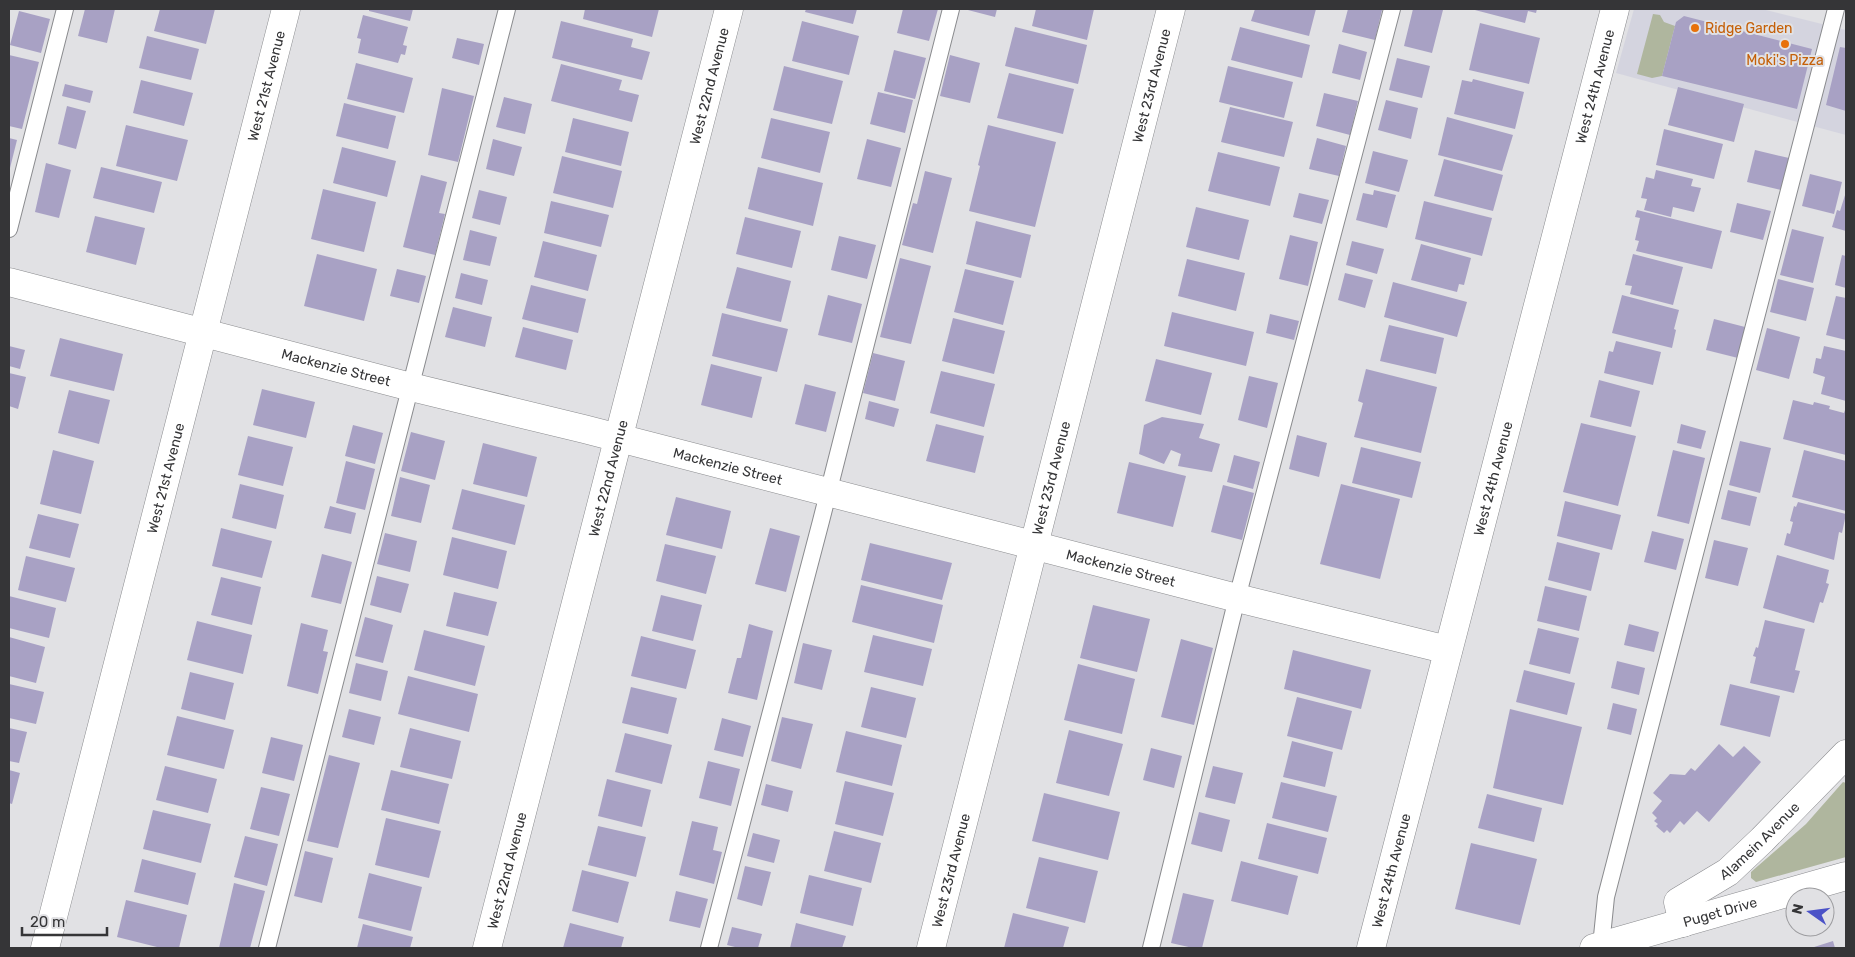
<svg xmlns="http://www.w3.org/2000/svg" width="1855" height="957" viewBox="0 0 1855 957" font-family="Rubik,sans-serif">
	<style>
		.built { fill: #d4d4df }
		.green { fill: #afb69e }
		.building { fill: #a8a1c4 }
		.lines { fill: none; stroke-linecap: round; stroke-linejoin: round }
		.service-casing { stroke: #8a8b8e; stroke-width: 18 }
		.minor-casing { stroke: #8a8b8e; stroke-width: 29 }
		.service { stroke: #fff; stroke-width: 16 }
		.minor { stroke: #fff; stroke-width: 28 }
		.food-dot { fill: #e8710a; stroke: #e1e1e4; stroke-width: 2 }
		.labels { text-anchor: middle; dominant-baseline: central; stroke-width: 4; stroke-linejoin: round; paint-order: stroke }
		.food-label { font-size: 14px; fill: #c56008; stroke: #e1e1e4; text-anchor: start }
		.street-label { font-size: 14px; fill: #353537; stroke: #e1e1e4 }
	</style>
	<rect width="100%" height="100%" fill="#e1e1e4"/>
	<!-- built -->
	<path class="built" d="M1634,9H1762L1846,30V135L1616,73Z"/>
	<!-- green -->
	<path class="green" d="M1653,14L1660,15L1664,22L1675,26L1662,76L1652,78L1637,74Z
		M1843,782L1846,783V857L1756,882L1751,878V872L1806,824Z"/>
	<!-- building -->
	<path class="building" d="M85,9H115L107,43L78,36Z
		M160,9H215L206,44L154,31Z
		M369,9H413L410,21L369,11Z
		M585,9H659L652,37L583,19Z
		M806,9H857L853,24L805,12Z
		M903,9H938L929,41L897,33Z
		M964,9H997L995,17Z
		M1036,9H1094L1087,40L1032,26Z
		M1255,9H1316L1309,36L1251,21Z
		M1348,9L1382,10L1375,40L1342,32Z
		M1413,9L1443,10L1432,53L1404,46Z
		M1471,9H1537L1536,13L1528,11L1525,23Z
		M19,11L50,19L41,53L10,45Z
		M363,15L408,27L403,45L407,46L405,55L401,54L398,63L358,53L361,39L357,38Z
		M1684,16L1812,49L1797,109L1662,76L1676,22Z
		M561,21L633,39L631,47L650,52L642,80L552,58Z
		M802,21L859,36L849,75L792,61Z
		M1480,23L1540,38L1529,84L1469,70Z
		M1015,27L1087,45L1078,84L1005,66Z
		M1240,27L1310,45L1302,78L1231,60Z
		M147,36L199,49L191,80L139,68Z
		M457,38L484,44L479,65L452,58Z
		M1339,44L1367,52L1360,80L1332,73Z
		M1840,47L1846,48V111L1826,105Z
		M894,50L926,58L915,99L884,91Z
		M9,55L39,62L22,129L9,126Z
		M950,55L980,63L970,103L940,96Z
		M1397,58L1430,66L1422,98L1389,90Z
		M356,63L413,78L404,113L347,99Z
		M561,64L622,80L619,90L639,95L632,122L551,101Z
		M784,66L843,81L832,124L773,110Z
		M1228,66L1293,82L1284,118L1219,102Z
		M1009,73L1074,89L1063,134L997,118Z
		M1473,79L1524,92L1515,129L1454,114L1462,80L1472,82Z
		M141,80L193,93L184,126L133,113Z
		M65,84L93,91L90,103L62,96Z
		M1678,87L1744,104L1734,142L1668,125Z
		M442,88L474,96L458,162L428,155Z
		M878,92L913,100L905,133L870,124Z
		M1324,93L1358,101L1350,135L1316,126Z
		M504,97L532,104L525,134L496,127Z
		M1386,100L1418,108L1411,139L1378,130Z
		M344,103L396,116L388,149L336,136Z
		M67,106L86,111L76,149L58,144Z
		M1230,107L1293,122L1284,157L1221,142Z
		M1447,117L1513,135L1502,171L1438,155Z
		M573,118L629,132L621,166L565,152Z
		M771,118L830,132L820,173L761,158Z
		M126,125L188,140L177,181L116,166Z
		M988,125L1056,142L1035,227L969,211L980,166L978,165Z
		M1664,129L1723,144L1714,179L1656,165Z
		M9,138L17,140L9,172Z
		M1317,138L1346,146L1339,176L1309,169Z
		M493,139L522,147L514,176L486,169Z
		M867,139L901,148L891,187L857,179Z
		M342,147L396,161L387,197L333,183Z
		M1755,150L1789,158L1781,190L1747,182Z
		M1373,151L1408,160L1399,192L1365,183Z
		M1218,152L1280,167L1270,206L1208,191Z
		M562,156L622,171L613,208L553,193Z
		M1444,159L1503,175L1493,211L1434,196Z
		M46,163L71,170L59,218L35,212Z
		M101,167L162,182L154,213L93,198Z
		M758,167L823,183L813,226L748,209Z
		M1656,170L1693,179L1691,186L1701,188L1694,212L1673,207L1671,217L1644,210L1647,199L1641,198L1646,177L1654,179Z
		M925,171L952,178L933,253L902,245L913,203L917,204Z
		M1810,174L1842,182L1834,214L1802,206Z
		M421,175L447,182L439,213L445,214L435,255L403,247Z
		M323,189L376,202L364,252L311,239Z
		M479,190L507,197L500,225L472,218Z
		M1374,190L1396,195L1387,228L1356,220L1363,193L1373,195Z
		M1846,192V231L1832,227L1837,210L1840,211Z
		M1299,193L1329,200L1322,224L1293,217Z
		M551,201L609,215L601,247L544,233Z
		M1424,201L1492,218L1482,256L1415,239Z
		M1737,203L1771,211L1763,240L1730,232Z
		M1196,207L1249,220L1239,260L1186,247Z
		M1637,210L1722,231L1712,269L1636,251L1639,241L1635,240L1640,218L1635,217Z
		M95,216L145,228L136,265L86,252Z
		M745,217L801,231L792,268L736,254Z
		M976,221L1031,235L1021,278L966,264Z
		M1792,229L1824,237L1813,283L1780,275Z
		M470,230L497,237L490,266L463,260Z
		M1290,235L1318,242L1308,286L1279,279Z
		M839,236L876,245L867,279L831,270Z
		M543,241L597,255L588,291L534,277Z
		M1352,241L1384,249L1377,274L1346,265Z
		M1421,244L1471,258L1464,285L1459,284L1457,292L1411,280Z
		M317,254L377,269L364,321L304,306Z
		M1633,254L1683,267L1673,305L1630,294L1632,286L1625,285Z
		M1842,255L1846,256V288L1835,285Z
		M900,258L931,266L911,344L880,337Z
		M1187,259L1245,273L1236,311L1178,296Z
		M737,267L791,281L781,322L726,308Z
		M397,269L426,276L419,303L390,296Z
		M965,269L1014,281L1003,325L954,312Z
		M461,273L488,280L482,305L455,298Z
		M1345,273L1373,280L1365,308L1338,300Z
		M1778,279L1814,288L1806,321L1770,312Z
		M1393,282L1467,302L1457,337L1384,317Z
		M531,285L586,299L578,333L522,319Z
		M828,295L862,304L852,343L818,335Z
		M1622,295L1679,310L1674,329L1676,330L1672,348L1612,333Z
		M1836,296L1846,298V340L1826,335Z
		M453,307L492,317L485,347L445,337Z
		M1172,312L1254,332L1246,366L1164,346Z
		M722,313L788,329L777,372L712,356Z
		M1270,314L1299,321L1294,340L1266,333Z
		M953,318L1005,331L994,374L942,361Z
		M1714,319L1745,327L1738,358L1706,350Z
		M1389,325L1444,338L1436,374L1380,361Z
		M523,327L573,340L566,370L515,357Z
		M1767,328L1800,337L1789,379L1756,370Z
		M60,338L123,354L114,391L50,376Z
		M1616,341L1661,352L1653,385L1604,373L1609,351L1613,352Z
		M9,346L25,350L20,369L9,366Z
		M1824,346L1846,351V401L1821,394L1825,377L1813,373L1816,358L1821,359Z
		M873,353L905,361L895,401L863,393Z
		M1156,359L1212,373L1201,415L1145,401Z
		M711,364L762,377L752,418L701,405Z
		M1366,369L1437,387L1421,453L1354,437L1363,403L1358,401Z
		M941,371L995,384L984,427L930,413Z
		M9,373L26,377L18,409L9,406Z
		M1249,376L1278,383L1267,428L1238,420Z
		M1599,380L1640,391L1631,427L1590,417Z
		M805,384L836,392L826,432L795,424Z
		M262,389L315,402L306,438L253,425Z
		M69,390L110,400L99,444L58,433Z
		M1793,400L1813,405L1814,402L1830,406L1829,409L1844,413L1846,407V455L1783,439Z
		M869,401L899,409L894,427L865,419Z
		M1162,417L1204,424L1199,438L1220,444L1212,472L1178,466L1181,454L1171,450L1164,464L1139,454L1144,425Z
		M1581,423L1636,436L1618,506L1563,492Z
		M936,424L984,436L975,473L926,461Z
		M1681,424L1706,431L1701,449L1677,443Z
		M353,425L383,433L375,464L345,456Z
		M411,432L445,441L435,480L401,471Z
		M1297,435L1327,443L1319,477L1289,469Z
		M248,436L293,447L283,486L238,475Z
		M1740,441L1771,448L1760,493L1729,485Z
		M483,443L537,457L527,497L473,484Z
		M1361,447L1421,462L1412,498L1352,483Z
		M53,450L94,461L81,514L40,504Z
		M1673,450L1705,458L1689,524L1657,516Z
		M1804,450L1846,461V511L1792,497Z
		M1234,455L1260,462L1253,489L1227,482Z
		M346,461L375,469L365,510L336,503Z
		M1129,462L1186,476L1173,527L1117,513Z
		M400,477L430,485L421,523L391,516Z
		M240,484L284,495L276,529L232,518Z
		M1341,484L1400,499L1380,579L1320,564Z
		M1223,485L1254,493L1242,540L1211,532Z
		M462,489L525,505L515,545L452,529Z
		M1728,490L1757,497L1750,526L1721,519Z
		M676,497L731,511L722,549L666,535Z
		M1565,501L1621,515L1612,550L1557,536Z
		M1798,502L1846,514L1842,533L1839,532L1834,560L1784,545L1787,533L1790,534L1793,522L1790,521L1794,506L1796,507Z
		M330,506L356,513L351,534L324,528Z
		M38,514L79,524L70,558L29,548Z
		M221,528L272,541L262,578L212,566Z
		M770,528L800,536L786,592L755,584Z
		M1652,531L1684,539L1676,570L1644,562Z
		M385,533L417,541L410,572L377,564Z
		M452,537L507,551L498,589L443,575Z
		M1714,540L1748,548L1738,586L1705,578Z
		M1557,542L1600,553L1591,591L1548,580Z
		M870,543L952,563L942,600L861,580Z
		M665,544L716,556L706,594L656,581Z
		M322,554L352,562L341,604L311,597Z
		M1777,555L1829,570L1826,583L1829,584L1823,603L1820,602L1814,623L1763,608Z
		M26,556L75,568L66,602L18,590Z
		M377,576L409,584L401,613L370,605Z
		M221,577L261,587L252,625L211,615Z
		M861,585L943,605L934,643L852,622Z
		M1545,586L1587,596L1579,631L1537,621Z
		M454,592L497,602L488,636L446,626Z
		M661,595L702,605L693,641L652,631Z
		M9,596L56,608L49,638L9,628Z
		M1093,605L1150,619L1137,672L1080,658Z
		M365,617L393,625L383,663L355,656Z
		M1765,620L1805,629L1795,670L1800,671L1794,693L1750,683L1756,657L1753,656L1756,647L1758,648Z
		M197,621L252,635L243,674L187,660Z
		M301,623L328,630L323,651L328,652L318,694L287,686Z
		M749,624L773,631L757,700L728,693L737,658H741Z
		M1629,624L1659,632L1654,652L1624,645Z
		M1538,628L1579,638L1570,674L1529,664Z
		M424,630L485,646L475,686L414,670Z
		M873,635L932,649L923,686L864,672Z
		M641,636L696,650L686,689L631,676Z
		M9,637L45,647L36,683L9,676Z
		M1181,639L1213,648L1194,725L1161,717Z
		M803,643L832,650L822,690L794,683Z
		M1293,650L1371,670L1361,709L1284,689Z
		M1617,661L1645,668L1639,695L1611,688Z
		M356,663L388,671L381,701L349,693Z
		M1078,664L1135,679L1122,734L1064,720Z
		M1524,670L1575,683L1567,715L1516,702Z
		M190,672L234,683L225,720L181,709Z
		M408,676L478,694L469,732L398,714Z
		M9,684L44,692L36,724L9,718Z
		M1730,684L1780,696L1770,737L1720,725Z
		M631,687L677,698L668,734L622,723Z
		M871,687L916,698L906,738L861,727Z
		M1297,697L1352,711L1342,750L1287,736Z
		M1613,703L1637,709L1631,735L1607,729Z
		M349,709L381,717L374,745L342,737Z
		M1510,709L1582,727L1563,805L1493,788Z
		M177,716L234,730L224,769L167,755Z
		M782,717L813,724L801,769L771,761Z
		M722,718L751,726L743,757L714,750Z
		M9,728L27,732L19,763L9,761Z
		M410,728L461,741L452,779L400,767Z
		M1069,730L1123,744L1109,796L1056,783Z
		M846,731L902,745L892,786L836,772Z
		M625,733L672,745L662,784L615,772Z
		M271,737L303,745L294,781L262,773Z
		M1292,741L1333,752L1325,787L1283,777Z
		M1719,744L1733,757L1744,746L1761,762L1709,822L1697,811L1684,825L1680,821L1670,833L1667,830L1664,833L1656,826L1658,824L1654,821L1657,818L1652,813L1662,801L1653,793L1670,774L1685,775L1691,768L1695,771Z
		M1151,748L1182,756L1174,788L1143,780Z
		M329,755L360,763L338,848L307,841Z
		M708,761L740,769L731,806L699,798Z
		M165,766L217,779L208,813L156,800Z
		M1213,766L1243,773L1235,804L1205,797Z
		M9,770L20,773L12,804L9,803Z
		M391,770L449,784L439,824L381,810Z
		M607,779L651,790L642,827L598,816Z
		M845,781L894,793L883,836L835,824Z
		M1281,782L1337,796L1328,832L1272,818Z
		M766,784L793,791L788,812L761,805Z
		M261,787L290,794L279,836L250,829Z
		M1044,793L1120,812L1108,860L1032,841Z
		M1487,794L1542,808L1534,842L1478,828Z
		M153,810L211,824L201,863L143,849Z
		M1199,812L1230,820L1222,852L1191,844Z
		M386,818L441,831L429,878L375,865Z
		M692,821L718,827L713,850L722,852L714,884L679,875Z
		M1267,823L1327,838L1318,874L1258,859Z
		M598,826L646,837L636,877L588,865Z
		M834,831L881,843L871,883L824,871Z
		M753,833L780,840L774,863L747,856Z
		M245,836L278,844L267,886L234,877Z
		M1471,843L1537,859L1520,925L1455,909Z
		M305,851L333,858L322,903L294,896Z
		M1039,857L1098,871L1085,923L1026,908Z
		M142,859L196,873L188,905L134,892Z
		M1241,861L1298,876L1288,915L1231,901Z
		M745,866L771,872L762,906L737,899Z
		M582,870L629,882L618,923L572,911Z
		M369,873L422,887L411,931L358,918Z
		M809,875L862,888L853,926L800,913Z
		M234,883L265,891L250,948H219Z
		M676,891L708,899L700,928L669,921Z
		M1183,893L1214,900L1202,948H1193L1171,943Z
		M126,900L187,915L179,948H161L117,937Z
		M1013,913L1069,927L1063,948H1004Z
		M570,923L624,937L621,948H563Z
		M796,923L846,936L842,948H790Z
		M363,924L413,937L410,948H357Z
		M732,927L762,934L758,948H739L727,945Z
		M1833,941L1835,948H1811Z"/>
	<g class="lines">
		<!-- service casing -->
		<g class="service-casing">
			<path id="service" d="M9,229L65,9
				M1601,946L1606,897L1836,9
				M267,948L507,9
				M709,948L821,521L951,9
				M1151,948L1237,598L1392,9"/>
		</g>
		<!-- minor casing -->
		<g class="minor-casing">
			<g id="minor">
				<path id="s1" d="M9,282L411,387L584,429L1237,598L1448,650"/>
				<path id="s2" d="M1683,923L1678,902L1728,872L1762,840L1846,754"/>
				<path id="s3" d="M45,948L286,9"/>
				<path id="s4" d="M487,948L729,9"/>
				<path id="s5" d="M931,948L1171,9"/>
				<path id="s6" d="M1371,948L1615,9"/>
				<path id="s7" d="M1594,948L1846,876"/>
			</g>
		</g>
		<!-- service -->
		<use href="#service" class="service"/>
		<!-- minor -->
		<use href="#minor" class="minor"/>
	</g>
	<!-- markers -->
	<g class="food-dot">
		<circle cx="1695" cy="28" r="5"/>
		<circle cx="1785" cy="44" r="5"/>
	</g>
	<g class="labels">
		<!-- food labels -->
		<g class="food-label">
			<text x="1705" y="28">Ridge Garden</text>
			<text x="1785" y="60" text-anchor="middle">Moki's Pizza</text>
		</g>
		<!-- street labels -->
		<g class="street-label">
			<text stroke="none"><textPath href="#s3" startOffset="890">West 21st Avenue</textPath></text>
			<text stroke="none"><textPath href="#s4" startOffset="890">West 22nd Avenue</textPath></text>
			<text stroke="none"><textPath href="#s5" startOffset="890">West 23rd Avenue</textPath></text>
			<text stroke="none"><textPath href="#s6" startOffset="890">West 24th Avenue</textPath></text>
			<text stroke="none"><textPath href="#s1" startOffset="338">Mackenzie Street</textPath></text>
			<text stroke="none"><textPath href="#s1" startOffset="742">Mackenzie Street</textPath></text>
			<text stroke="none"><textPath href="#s3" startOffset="485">West 21st Avenue</textPath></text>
			<text stroke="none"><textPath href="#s4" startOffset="485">West 22nd Avenue</textPath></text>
			<text stroke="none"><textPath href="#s5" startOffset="485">West 23rd Avenue</textPath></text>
			<text stroke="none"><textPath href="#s6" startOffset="485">West 24th Avenue</textPath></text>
			<text stroke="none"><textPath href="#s1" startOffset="1148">Mackenzie Street</textPath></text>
			<text stroke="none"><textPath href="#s2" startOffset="124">Alamein Avenue</textPath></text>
			<text stroke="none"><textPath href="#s6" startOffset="80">West 24th Avenue</textPath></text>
			<text stroke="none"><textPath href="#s4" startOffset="80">West 22nd Avenue</textPath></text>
			<text stroke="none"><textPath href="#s5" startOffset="80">West 23rd Avenue</textPath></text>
			<text stroke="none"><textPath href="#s7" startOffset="131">Puget Drive</textPath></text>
		</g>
	</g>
	<!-- border -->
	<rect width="1855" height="957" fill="none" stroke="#353537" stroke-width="20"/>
	<!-- north arrow -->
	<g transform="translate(1810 912) rotate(284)"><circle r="24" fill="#e1e1e4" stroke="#9c9c9f"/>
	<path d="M0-4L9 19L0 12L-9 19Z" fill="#4b52c7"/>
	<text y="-8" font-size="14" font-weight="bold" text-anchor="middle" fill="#353537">N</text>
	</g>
	<!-- scale -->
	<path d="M22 927v8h85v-8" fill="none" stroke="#353537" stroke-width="2.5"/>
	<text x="30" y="927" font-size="15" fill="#353537" stroke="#e1e1e4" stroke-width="4" paint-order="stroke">20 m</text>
</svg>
